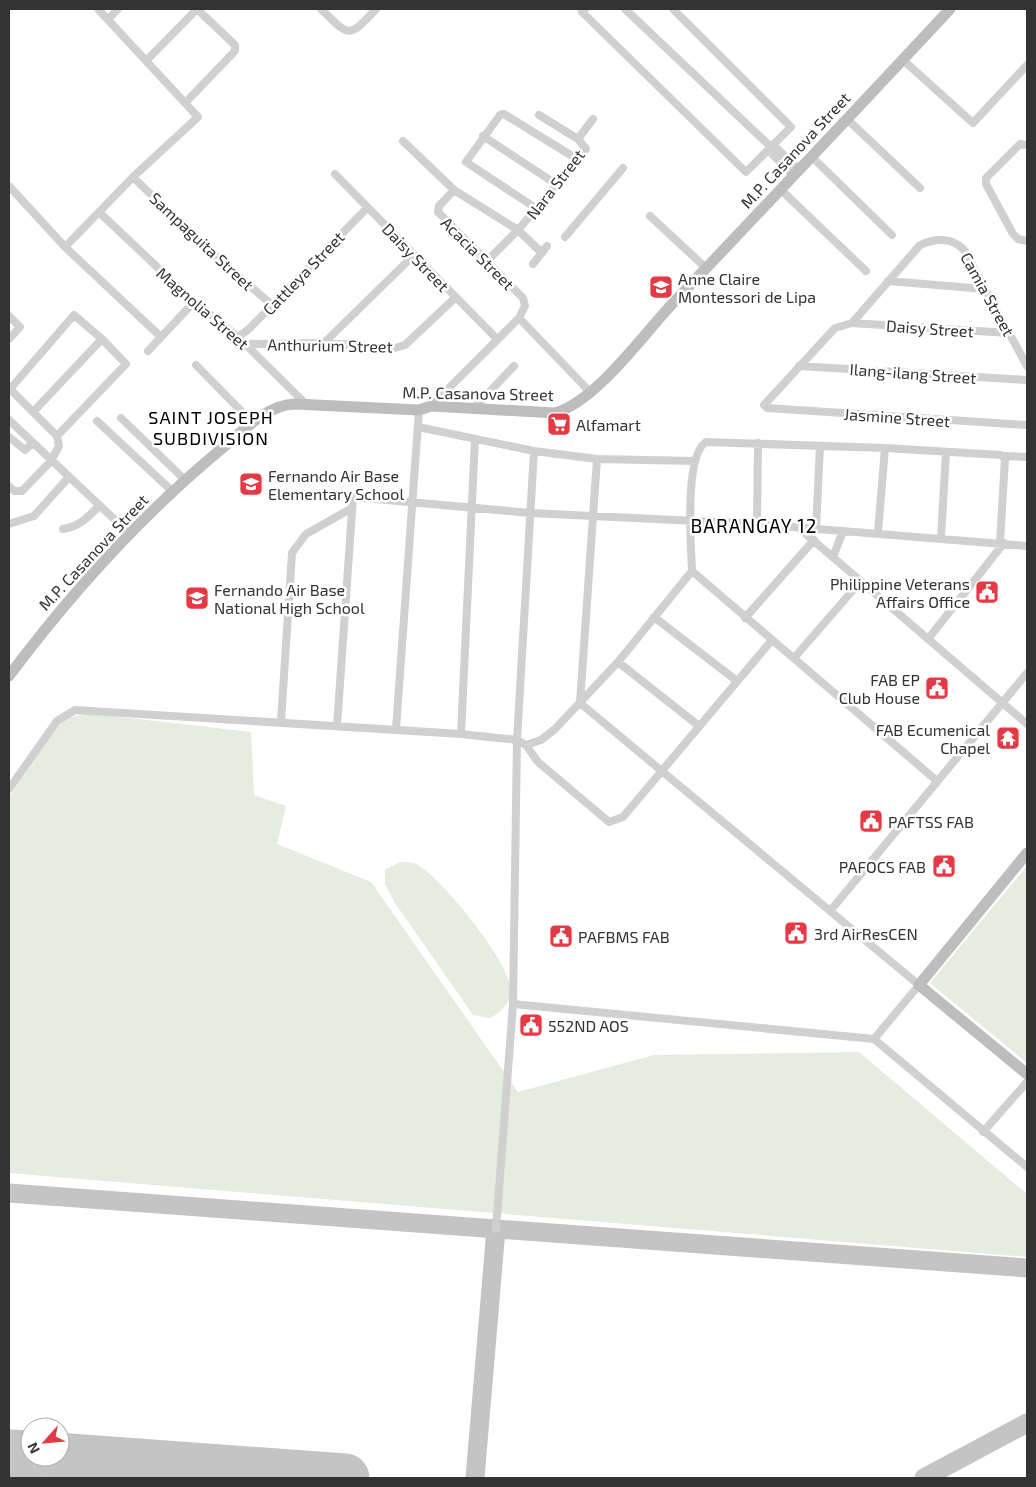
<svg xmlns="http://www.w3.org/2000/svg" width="1036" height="1487" viewBox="0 0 1036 1487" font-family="'Exo 2',sans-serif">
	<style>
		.green { fill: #e6ecdf }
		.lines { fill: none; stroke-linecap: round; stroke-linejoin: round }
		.taxiway { stroke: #c4c4c4; stroke-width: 19 }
		.runway { stroke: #c4c4c4; stroke-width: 49 }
		.street { stroke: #d0d0d0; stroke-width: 8 }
		.secondary { stroke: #bdbdbd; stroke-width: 11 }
		.labels { text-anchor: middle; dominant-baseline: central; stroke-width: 5; stroke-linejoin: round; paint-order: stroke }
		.street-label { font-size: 16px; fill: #333; stroke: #fff }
		.poi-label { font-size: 16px; fill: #333; stroke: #fff; text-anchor: start }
		.neighbourhood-label { font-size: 18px; letter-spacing: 1px; fill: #000; stroke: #fff }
		.quarter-label { font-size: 19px; letter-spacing: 1px; fill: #000; stroke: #fff }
	</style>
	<rect width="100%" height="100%" fill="#fff"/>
	<!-- green -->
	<path class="green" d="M86,713L251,732L254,795L286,806L277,844L371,882L518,1092L654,1055L859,1052L1027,1194V1257L9,1173V797L58,726L69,718Z
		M400,862C405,862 413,862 418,865C442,879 514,966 511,993C509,1005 500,1013 490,1018L473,1015L395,903L385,884V870Z
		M1027,866V1063L930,983Z"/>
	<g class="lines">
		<!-- taxiway -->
		<path class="taxiway" d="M9,1193L1027,1268
			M475,1478L496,1229
			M924,1478L1027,1423"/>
		<!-- runway -->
		<path class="runway" d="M9,1454L30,1455
			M56,1457L345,1478"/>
		<!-- street -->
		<path class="street" d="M321,9C350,37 348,39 376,9
			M585,9L582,12L746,172L791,127L673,9
			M625,9L772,148
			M108,19L118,9
			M147,60L197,9L235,45V51L186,102
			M903,60L973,123L1027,65
			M847,119L920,188
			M483,136L556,184
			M578,139L593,119
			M403,141L454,190L518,230L542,253
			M1027,145L1020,144L986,178V184L1013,234L1018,239L1027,241
			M774,146L799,169
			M769,151L793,175
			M811,156L892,235
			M335,174L497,339
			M133,177L201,243L272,305
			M9,186L65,247L161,337
			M780,189L866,271
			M537,209L466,162L500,115L504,114L577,159
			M99,212L194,302L238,337L307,405
			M650,216L706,268
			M565,237L623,168
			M65,247L133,177L198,117L98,9
			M487,261L518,230L586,149L578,139L539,115
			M533,264L547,246
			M888,281L985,289
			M9,316L20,327L9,339
			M519,318L591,393
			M852,323L920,245C935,238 952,237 964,250L1027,366
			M1009,333L852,323L835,328L764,405L767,408L1027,425
			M238,337L249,329L367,208
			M324,343L414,255
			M245,344L324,343L395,348L405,345L456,297
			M148,351L194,302
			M196,365L253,423
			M799,366L1027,380
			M431,406L519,318L525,306L523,298L438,212L439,206L454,190
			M473,409L514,366
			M33,412L102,339
			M121,418L184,479
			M9,420L130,534
			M97,421L172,491
			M418,427L534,451L597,459L694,461
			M9,437L25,450L33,443
			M1004,456L1027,457
			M597,459L580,703L919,985L874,1039
			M9,486L14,491H22L51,461L59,446L57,436L10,389L74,315L102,339L126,364L57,436
			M9,524L34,516L68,478
			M757,524L758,443
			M63,529C79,527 88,517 99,506
			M800,529L1027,724
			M816,530L820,446
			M878,532L885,448
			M941,538L946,452
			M833,557L843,531
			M654,617L737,681
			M745,618L814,540
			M928,639L1004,543
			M794,658L860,582
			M618,662L699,726
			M281,721L292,553L306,534L352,508
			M337,726L353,497L531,513L757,524L1027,546
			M396,729L419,410
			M461,734L475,439
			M526,745L538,762L609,822L623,817L772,640
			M937,781L692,571C691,545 684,456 706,442L885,448L1001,455L1005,459L1000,542
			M9,789L57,721L75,710L461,734L517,740L526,745L541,740L555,729L618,662L692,571
			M831,910L1027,673
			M513,1004L874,1039L1027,1167
			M983,1132L1027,1082
			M496,1229L513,1004L517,740L534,451"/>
		<!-- secondary -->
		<path class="secondary" d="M9,676C72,592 143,513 225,446C245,429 267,405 295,404L419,410L431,406L555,413C598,400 643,334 675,301C767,204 859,107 950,9
			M1027,853L919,985L1027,1074"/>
	</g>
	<!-- icons -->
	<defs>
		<g id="school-square" transform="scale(1.25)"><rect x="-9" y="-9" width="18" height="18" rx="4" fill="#e63946" stroke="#fff"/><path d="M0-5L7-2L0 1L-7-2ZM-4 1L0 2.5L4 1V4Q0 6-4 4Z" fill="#fff"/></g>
		<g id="supermarket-square" transform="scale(1.25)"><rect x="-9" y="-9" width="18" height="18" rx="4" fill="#e63946" stroke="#fff"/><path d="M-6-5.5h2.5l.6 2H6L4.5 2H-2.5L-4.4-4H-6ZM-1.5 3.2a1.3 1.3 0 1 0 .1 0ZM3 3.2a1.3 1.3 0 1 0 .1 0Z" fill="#fff"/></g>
		<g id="civic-square" transform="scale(1.25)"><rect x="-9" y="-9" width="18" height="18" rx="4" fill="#e63946" stroke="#fff"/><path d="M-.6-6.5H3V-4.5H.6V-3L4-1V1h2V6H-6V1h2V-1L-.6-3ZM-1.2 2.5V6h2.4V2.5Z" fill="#fff"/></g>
		<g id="temple-square" transform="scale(1.25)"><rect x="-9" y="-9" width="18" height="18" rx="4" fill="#e63946" stroke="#fff"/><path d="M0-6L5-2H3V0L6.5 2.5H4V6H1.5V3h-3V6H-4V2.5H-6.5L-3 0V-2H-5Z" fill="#fff"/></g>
	</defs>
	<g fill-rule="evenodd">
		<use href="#school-square" x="661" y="287"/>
		<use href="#supermarket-square" x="559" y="424"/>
		<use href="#school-square" x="251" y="484"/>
		<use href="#civic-square" x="987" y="592"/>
		<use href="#school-square" x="197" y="598"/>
		<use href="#civic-square" x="937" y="688"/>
		<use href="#temple-square" x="1008" y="738"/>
		<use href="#civic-square" x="871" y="821"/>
		<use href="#civic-square" x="944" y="866"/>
		<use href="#civic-square" x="796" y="933"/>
		<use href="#civic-square" x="561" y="936"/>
		<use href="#civic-square" x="531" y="1025"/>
	</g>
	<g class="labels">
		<!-- street labels -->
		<g class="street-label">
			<text transform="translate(795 150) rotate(-47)">M.P. Casanova Street</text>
			<text transform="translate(555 184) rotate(-52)">Nara Street</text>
			<text transform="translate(202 241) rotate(43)">Sampaguita Street</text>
			<text transform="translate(478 253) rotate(45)">Acacia Street</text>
			<text transform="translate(416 257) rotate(46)">Daisy Street</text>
			<text transform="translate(303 273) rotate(-46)">Cattleya Street</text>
			<text transform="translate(988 294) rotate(61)">Camia Street</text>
			<text transform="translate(203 308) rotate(41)">Magnolia Street</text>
			<text transform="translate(930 328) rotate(4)">Daisy Street</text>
			<text transform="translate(330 345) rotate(1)">Anthurium Street</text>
			<text transform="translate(913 373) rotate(4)">Ilang-ilang Street</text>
			<text transform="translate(478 393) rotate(1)">M.P. Casanova Street</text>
			<text transform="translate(897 417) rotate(4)">Jasmine Street</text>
			<text transform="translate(93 552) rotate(-47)">M.P. Casanova Street</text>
		</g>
		<!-- poi labels -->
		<g class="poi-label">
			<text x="678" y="278">Anne Claire<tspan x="678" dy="18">Montessori de Lipa</tspan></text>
			<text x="576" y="424">Alfamart</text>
			<text x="268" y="475">Fernando Air Base<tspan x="268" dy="18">Elementary School</tspan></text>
			<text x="970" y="583" text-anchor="end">Philippine Veterans<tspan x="970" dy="18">Affairs Office</tspan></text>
			<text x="214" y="589">Fernando Air Base<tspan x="214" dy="18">National High School</tspan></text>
			<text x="920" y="679" text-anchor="end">FAB EP<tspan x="920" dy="18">Club House</tspan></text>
			<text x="990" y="729" text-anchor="end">FAB Ecumenical<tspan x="990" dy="18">Chapel</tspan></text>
			<text x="888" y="821">PAFTSS FAB</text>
			<text x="926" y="866" text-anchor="end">PAFOCS FAB</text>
			<text x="814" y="933">3rd AirResCEN</text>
			<text x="578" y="936">PAFBMS FAB</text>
			<text x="548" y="1025">552ND AOS</text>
		</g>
		<!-- neighbourhood labels -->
		<g class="neighbourhood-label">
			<text x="211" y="417">SAINT JOSEPH<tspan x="211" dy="21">SUBDIVISION</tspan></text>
		</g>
		<!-- quarter labels -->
		<g class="quarter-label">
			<text x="754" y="525">BARANGAY 12</text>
		</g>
	</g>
	<!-- border -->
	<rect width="1036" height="1487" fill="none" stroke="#333333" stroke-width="20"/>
	<!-- north arrow -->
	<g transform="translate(45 1442) rotate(243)"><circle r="24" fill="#ffffff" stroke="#adadad"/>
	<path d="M0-4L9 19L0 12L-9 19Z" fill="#e63946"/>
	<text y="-8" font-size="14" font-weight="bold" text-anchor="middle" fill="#333333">N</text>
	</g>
</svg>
